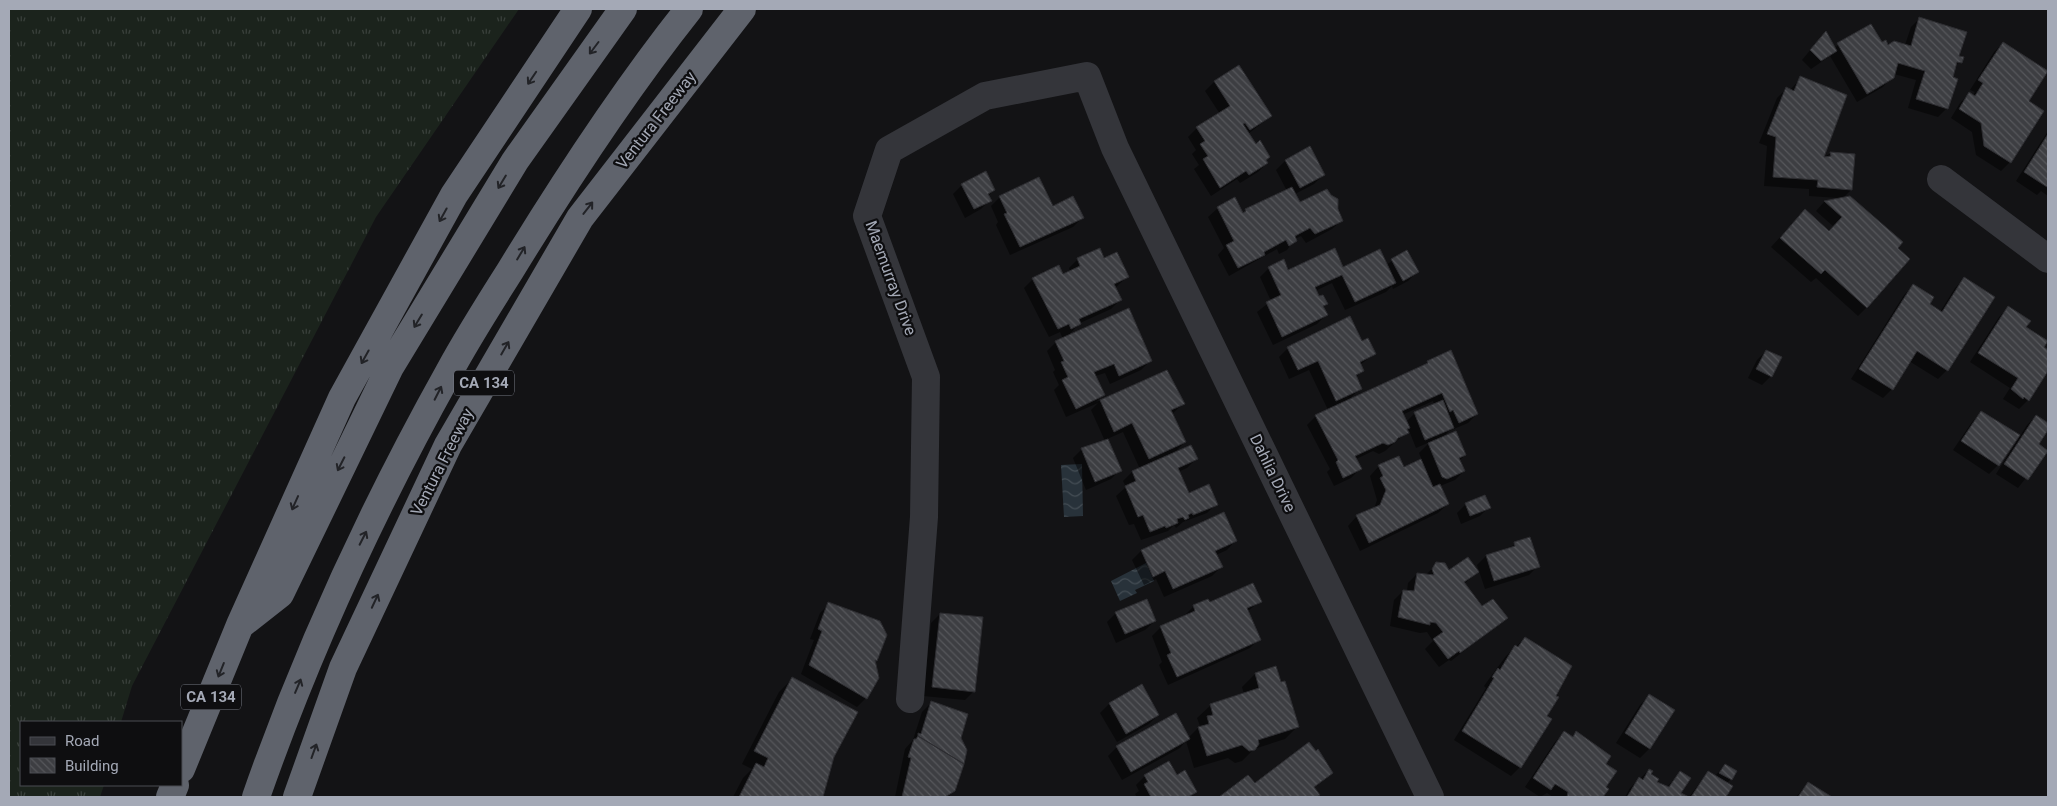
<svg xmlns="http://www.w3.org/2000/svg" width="2057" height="806" viewBox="0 0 2057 806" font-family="Roboto,sans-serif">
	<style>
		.grass { fill: url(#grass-tufts) }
		.water { fill: url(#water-waves) }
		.shadow { fill: #0007; fill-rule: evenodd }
		.building { fill: url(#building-back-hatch); stroke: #2d2d31 }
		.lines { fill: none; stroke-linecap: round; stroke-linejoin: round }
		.street { stroke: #34353a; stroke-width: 28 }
		.highway { stroke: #5f636c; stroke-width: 28 }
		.oneway { stroke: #222327 }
		.labels { text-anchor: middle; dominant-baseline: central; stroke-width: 4.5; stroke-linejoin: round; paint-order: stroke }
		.shield { fill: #0e0e10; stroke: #777a84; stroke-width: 1 }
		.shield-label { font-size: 15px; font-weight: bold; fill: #a4a9b6 }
		.street-label { font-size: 16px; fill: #a4a9b6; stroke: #0e0e10 }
	</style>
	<defs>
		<pattern id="grass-tufts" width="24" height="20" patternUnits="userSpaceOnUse" patternTransform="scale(1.25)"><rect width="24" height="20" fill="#1b231c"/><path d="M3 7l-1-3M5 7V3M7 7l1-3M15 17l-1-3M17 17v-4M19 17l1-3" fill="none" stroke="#39403b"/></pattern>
		<pattern id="water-waves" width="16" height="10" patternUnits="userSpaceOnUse" patternTransform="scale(1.25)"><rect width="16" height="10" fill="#28323a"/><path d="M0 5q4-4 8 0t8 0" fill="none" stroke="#444d54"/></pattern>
		<pattern id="building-back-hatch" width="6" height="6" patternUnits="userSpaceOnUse" patternTransform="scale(1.25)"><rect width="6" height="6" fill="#3d3e42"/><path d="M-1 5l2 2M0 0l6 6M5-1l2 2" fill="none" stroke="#56575b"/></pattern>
	</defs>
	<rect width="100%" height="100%" fill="#131315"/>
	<!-- grass -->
	<path class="grass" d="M9,9H519L376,217L132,686L121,722H21V785H104L100,797H9Z"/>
	<!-- water -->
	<path class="water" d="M1082,464L1083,516L1064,517L1061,465Z
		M1146,563L1154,581L1135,590L1137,593L1120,601L1111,581Z"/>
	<!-- shadow -->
	<path class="shadow" d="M1920,18L1957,57L1962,58L1953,70L1947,108L1938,117L1908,108L1916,80L1894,74L1883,87L1857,102L1830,56L1811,69L1802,60L1817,42L1834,48L1871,26L1881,44L1887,46L1905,45L1911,27Z
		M2003,43L2028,102L2010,162L2001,171L1976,155L1972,132L1951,118L1960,103L1969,94L1972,96L1975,92L1970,90L1994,52Z
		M1239,66L1271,116L1248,134L1267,163L1258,172L1240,183L1237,179L1211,196L1194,169L1199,165L1192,154L1196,150L1188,137L1197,128L1220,114L1205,91L1214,82Z
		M1801,78L1822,158L1831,153L1851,190L1843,198L1896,248L1867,307L1858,316L1816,278L1811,282L1771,247L1805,210L1829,232L1834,227L1816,211L1824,202L1838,198L1809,196V189L1764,186L1767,146L1759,143L1777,98L1786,89L1790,90Z
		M2048,131V196L2041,191L2037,195L2016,181Z
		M1309,148L1323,175L1314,184L1295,194L1300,204L1330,196L1336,198L1342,220L1332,229L1306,243L1301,236L1295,239L1287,250L1279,254L1277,249L1229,276L1218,255L1224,248L1208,217L1218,208L1242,213L1287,191L1276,170L1285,161Z
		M962,185L994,190L988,196L990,200L981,209L965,218L953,194Z
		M1000,197L1052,207L1082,218L1073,227L1010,255L996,225L998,222L991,206Z
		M1406,252L1417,272L1408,281L1393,289L1392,286L1386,292L1345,310L1332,283L1315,291L1318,298L1326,304L1323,307L1326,315L1317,324L1273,345L1257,312L1271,301L1260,277L1269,268L1288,271L1386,265Z
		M1078,259L1103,260L1127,277L1115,288L1120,300L1111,309L1080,323L1067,337L1150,361L1141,370L1110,384L1105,373L1095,376L1103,395L1096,402L1166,372L1183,404L1172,414L1185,442L1173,454L1196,459L1187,468L1178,472L1188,495L1216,504L1207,513L1183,522L1176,528L1174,525L1168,531L1141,540L1134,524L1129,525L1116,496L1126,487L1123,481L1132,472L1140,469L1123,432L1107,439L1120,470L1111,479L1086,490L1073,458L1082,449L1105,441L1091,410L1098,403L1066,417L1054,390L1059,385L1053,372L1055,370L1047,351L1056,342L1063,339L1060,332L1049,337L1024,288L1033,279L1062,275L1070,272L1069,268Z
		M1964,279L1947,370L1938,379L1909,361L1892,389L1883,398L1851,379L1904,295L1913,286L1928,304L1940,312L1955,288Z
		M2008,308L2042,347L2048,351V369L2028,400L2019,409L2003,399L2010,388L1970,362L1999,317Z
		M1361,342L1374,354L1360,365L1363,370L1355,378L1360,388L1348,401L1422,367L1428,362L1477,414L1468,423L1449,431L1443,437L1465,455L1459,461L1464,471L1455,480L1440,486L1448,504L1438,513L1360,551L1348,526L1357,516L1374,509L1377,500L1370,476L1379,466L1403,469L1422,460L1419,453L1430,442L1416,448L1408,428L1407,432L1385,451L1379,454L1373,451L1356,459L1360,469L1351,478L1334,486L1327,472L1330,469L1307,425L1316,416L1328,410L1309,370L1289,379L1279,357L1288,348ZM1433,401L1434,405L1415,413L1406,422L1402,415Z
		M1766,351L1771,376L1762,385L1748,378L1757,360Z
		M1981,413L2018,435L1998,465L1989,474L1953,450L1972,422Z
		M2036,416L2048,423V431L2046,430L2037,444L2047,451L2018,488L1996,474L2027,425Z
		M1466,504L1489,507L1480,516L1461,524L1457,513Z
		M1530,539L1538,566L1529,575L1485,589L1477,565L1486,556Z
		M1236,540L1227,550L1216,555L1221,567L1212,576L1164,597L1156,579L1144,585L1132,560L1141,551Z
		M1437,563L1448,572H1477L1464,584L1482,608L1506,618L1451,661L1449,660L1439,667L1425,649L1433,641L1427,632L1420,633L1390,626L1394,600L1403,591H1407L1408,583L1417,574L1426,575Z
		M1260,601L1247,612L1259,639L1250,648L1168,685L1159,665L1162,662L1152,636L1161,627L1185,615L1194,606Z
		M829,604L876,660L866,698L857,707L801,674L814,640L810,639L820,613Z
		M1116,613L1155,621L1145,630L1116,643L1107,622Z
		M940,614L974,691L965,700L923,696L931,623Z
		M1525,638L1566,678L1520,767L1511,776L1454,740L1486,688L1484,686L1489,679L1506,656Z
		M1275,668L1298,726L1285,739L1254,749L1242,761L1235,763L1228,758L1194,768L1186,741L1180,748L1122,780L1108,756L1117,747L1188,738L1200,726L1197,718L1211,705L1244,694L1242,687L1255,674Z
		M792,679L833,757L822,797H733L743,778L752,769L742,764L779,692Z
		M1142,686L1158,715L1149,724L1117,742L1100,713L1109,704Z
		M1649,696L1673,710L1649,749L1640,758L1616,743L1640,705Z
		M931,703L954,791L948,797H895L905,749L913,740L922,712Z
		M1577,732L1607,789L1602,797H1553L1547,793L1540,797L1525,787L1555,742L1564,733L1572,737Z
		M1725,765L1731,779L1726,784L1732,787L1725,797H1689L1708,772L1715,776Z
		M1649,770L1655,783L1667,787L1680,773L1679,793L1686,797H1625L1630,788Z
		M1331,773L1313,788L1318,795L1316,797H1223L1248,777L1254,785Z
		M1145,776L1176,777L1195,792L1190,797H1137L1135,794L1139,791L1136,785Z
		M1808,783L1830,797H1796Z"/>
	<!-- building -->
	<path class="building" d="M1919,17L1967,32L1959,56L1964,57L1962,63L1957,62L1953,77L1958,79L1948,109L1916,99L1925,71L1898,63L1894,78L1867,94L1837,43L1871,24L1882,42L1886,40L1888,45L1894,41L1911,46Z
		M1826,31L1837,51L1821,61L1810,50Z
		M2003,42L2048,71L2029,101L2044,111L2011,163L1984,146L1981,123L1959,109L1969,92L1975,96L1983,83L1978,80Z
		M1239,65L1272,116L1250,130L1245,123L1243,124L1256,144L1260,140L1270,157L1266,160L1268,163L1249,175L1246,171L1220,188L1203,159L1208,156L1200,144L1205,141L1196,127L1230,106L1214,81Z
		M1800,76L1847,95L1824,157L1831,156L1830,152L1855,154L1852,190L1817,187L1818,180L1773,177L1776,137L1767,134L1786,87L1794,91Z
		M2048,134V185L2047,187L2024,172Z
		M1310,146L1325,175L1300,188L1285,160Z
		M986,171L995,190L988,194L992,201L974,209L961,184Z
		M1039,177L1053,206L1073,196L1084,218L1020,247L1004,214L1007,213L999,196Z
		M1292,187L1300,202L1327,189L1331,195L1338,199V209L1343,221L1315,234L1310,228L1295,236L1297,241L1289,246L1286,240L1264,252L1265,255L1238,268L1226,245L1234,241L1217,207L1235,197L1243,213L1246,211L1245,209Z
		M1850,196L1903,242L1898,248L1910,259L1867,308L1825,270L1821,274L1780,238L1805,209L1829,231L1842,217L1824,201Z
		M1100,248L1104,258L1117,252L1129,277L1114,284L1122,300L1079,319L1081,324L1071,329L1069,324L1058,329L1032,278L1059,265L1063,274L1080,266L1077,258Z
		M1335,248L1343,267L1380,249L1396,283L1355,302L1342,275L1315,287L1319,296L1323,295L1328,304L1323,306L1328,315L1282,337L1266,302L1281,295L1268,267L1284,259L1288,270Z
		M1407,250L1419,272L1403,281L1391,259Z
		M1964,277L1995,297L1948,371L1917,351L1893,390L1859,369L1913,284L1934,297L1930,304L1942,312Z
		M2008,306L2031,321L2026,327L2048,341L2044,347L2048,350V371L2029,401L2024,397L2023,399L2011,389L2018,378L1978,353Z
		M1129,308L1152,361L1119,376L1114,364L1094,372L1105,395L1076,409L1062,380L1068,377L1061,362L1064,361L1055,341Z
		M1350,316L1362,341L1368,338L1376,354L1360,362L1364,371L1356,375L1362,389L1336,401L1318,361L1298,370L1287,347Z
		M1451,350L1478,414L1459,423L1453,410L1450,412L1442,393L1402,411L1410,428L1407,429L1409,433L1398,438L1395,442L1388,445L1383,443L1355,456L1362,469L1343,478L1336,462L1338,460L1315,415L1428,363L1427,361Z
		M1766,350L1782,357L1772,377L1756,369Z
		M1167,370L1185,404L1171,410L1186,442L1149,459L1132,423L1114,432L1100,400Z
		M1443,400L1454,428L1425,440L1414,412Z
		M1981,411L2020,435L1999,466L1961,441Z
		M2036,415L2048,423V430L2039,444L2048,451L2028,480L2004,464Z
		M1456,431L1466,455L1459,458L1465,471L1447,479L1442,477L1428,443Z
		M1108,439L1122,471L1095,482L1081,448Z
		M1191,445L1198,459L1178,468L1189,493L1209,484L1218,505L1193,515L1192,513L1188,515L1189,518L1185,520L1183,517L1177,519L1178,523L1166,528L1165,526L1150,532L1143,515L1138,517L1125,486L1136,481L1132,471Z
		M1399,456L1404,467L1421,459L1433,487L1440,484L1449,504L1369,543L1356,515L1380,505L1386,490L1380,478L1383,476L1378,465Z
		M1485,495L1491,508L1470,516L1465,503Z
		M1224,512L1237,541L1215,551L1223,567L1173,589L1165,571L1153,577L1141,550Z
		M1530,537L1540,567L1494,581L1486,555L1515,546L1514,542Z
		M1468,557L1479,572L1464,582L1482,606L1493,599L1508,618L1460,653L1459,651L1448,659L1433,639L1443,632L1436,623L1430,622V625L1398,617L1403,590L1414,591L1417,573L1434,575L1432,569L1436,562L1445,563L1449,570Z
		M1253,583L1262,602L1247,608L1261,640L1177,677L1167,655L1171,653L1160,626L1195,611L1193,605L1208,599L1210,602Z
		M1147,599L1156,621L1125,634L1115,612Z
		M828,602L880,621L887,635L877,661L875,660L879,678L867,699L809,665L822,631L818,629Z
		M940,613L983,617L975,692L932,687Z
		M1525,637L1572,666L1556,696L1559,697L1547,716L1552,719L1521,768L1462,731L1494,678L1492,677L1498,668L1500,670L1515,645L1518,647Z
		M1276,666L1281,682L1285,681L1299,727L1258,740L1259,744L1255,750L1249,751L1242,745L1207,756L1198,727L1209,724L1207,716L1213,715L1210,704L1259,688L1255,673Z
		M792,677L858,712L834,757L823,797H739L756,763L764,767L768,758L754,751Z
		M1142,684L1159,715L1126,734L1109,703Z
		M1649,694L1675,710L1650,749L1625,733Z
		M931,701L968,714L961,738L967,750L964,764L918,736V733L921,734Z
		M1176,713L1190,739L1131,772L1116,746Z
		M1564,731L1573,737L1576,731L1611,756L1606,764L1617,771L1606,787L1609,789L1603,797H1567L1568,792L1555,784L1551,790L1533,778Z
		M918,736L964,764L955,791L945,797H902L911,758L908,757L914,739H916Z
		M1309,742L1316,751L1318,749L1333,773L1314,787L1320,795L1317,797H1219L1248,775L1255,783Z
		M1169,761L1177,775L1185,770L1197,792L1188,797H1151L1144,784L1148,782L1144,775Z
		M1725,764L1737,771L1732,780L1719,773Z
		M1649,769L1653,771L1651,774L1659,779L1657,782L1669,787L1680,771L1691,778L1681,793L1689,797H1627L1639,777L1643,780Z
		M1708,771L1733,786L1726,797H1691Z
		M1808,782L1832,797H1798Z"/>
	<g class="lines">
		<!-- street -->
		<path class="street" d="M1941,179L2048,259
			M910,699L924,517L926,377L867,216L889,150L985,96L1087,76L1115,148L1430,797"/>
		<!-- highway -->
		<path class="highway" d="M243,623L280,594L390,367L515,161L623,9
			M181,769L240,625L342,398L454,195L578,9
			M170,797L175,785
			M256,797C307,651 373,508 449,372C468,337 489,304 510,271C565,181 623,92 689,9
			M297,797L343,668L448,445L580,218L742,9"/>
	</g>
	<!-- one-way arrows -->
	<defs><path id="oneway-shaft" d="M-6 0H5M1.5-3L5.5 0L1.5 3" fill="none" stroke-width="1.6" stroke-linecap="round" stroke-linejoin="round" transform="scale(1.25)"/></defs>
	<g class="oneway">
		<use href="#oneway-shaft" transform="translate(594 48) rotate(127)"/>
		<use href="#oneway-shaft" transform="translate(532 78) rotate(124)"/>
		<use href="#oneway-shaft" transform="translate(502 182) rotate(121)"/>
		<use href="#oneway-shaft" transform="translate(588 208) rotate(-52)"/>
		<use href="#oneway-shaft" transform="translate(443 215) rotate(119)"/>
		<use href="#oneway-shaft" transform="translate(521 253) rotate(-59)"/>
		<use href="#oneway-shaft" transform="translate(418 321) rotate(121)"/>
		<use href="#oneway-shaft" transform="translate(505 348) rotate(-60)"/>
		<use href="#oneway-shaft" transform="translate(365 357) rotate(119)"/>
		<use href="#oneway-shaft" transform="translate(438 393) rotate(-63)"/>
		<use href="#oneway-shaft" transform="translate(341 464) rotate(117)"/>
		<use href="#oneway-shaft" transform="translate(295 503) rotate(114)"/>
		<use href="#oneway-shaft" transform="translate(363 538) rotate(-63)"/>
		<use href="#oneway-shaft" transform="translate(375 601) rotate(-65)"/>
		<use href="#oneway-shaft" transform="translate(221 670) rotate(112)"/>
		<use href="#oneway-shaft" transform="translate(298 686) rotate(-67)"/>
		<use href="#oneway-shaft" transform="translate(314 751) rotate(-70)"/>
	</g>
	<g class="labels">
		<!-- shield labels -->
		<g class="shield">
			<rect x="454" y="370.5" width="60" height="25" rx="4"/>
			<rect x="181" y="684.5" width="60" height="25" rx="4"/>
		</g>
		<g class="shield-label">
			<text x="484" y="383">CA 134</text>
			<text x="211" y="697">CA 134</text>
		</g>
		<!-- street labels -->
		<g class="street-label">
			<text transform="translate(656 120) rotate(-52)">Ventura Freeway</text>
			<text transform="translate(891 278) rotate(70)">Maemurray Drive</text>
			<text transform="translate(442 462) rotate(-63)">Ventura Freeway</text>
			<text transform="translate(1273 473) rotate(64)">Dahlia Drive</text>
		</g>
	</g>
	<!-- border -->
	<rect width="2057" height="806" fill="none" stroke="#a4a9b6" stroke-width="20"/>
	<!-- legend -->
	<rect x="20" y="721" width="162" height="65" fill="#0e0e10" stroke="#4a4c52"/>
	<rect x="30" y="737" width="25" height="8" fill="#34353a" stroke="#4a4c52"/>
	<text x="65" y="746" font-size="15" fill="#a4a9b6">Road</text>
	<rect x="30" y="758" width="25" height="15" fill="url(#building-back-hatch)" stroke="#4a4c52"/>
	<text x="65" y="771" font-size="15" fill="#a4a9b6">Building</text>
</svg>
